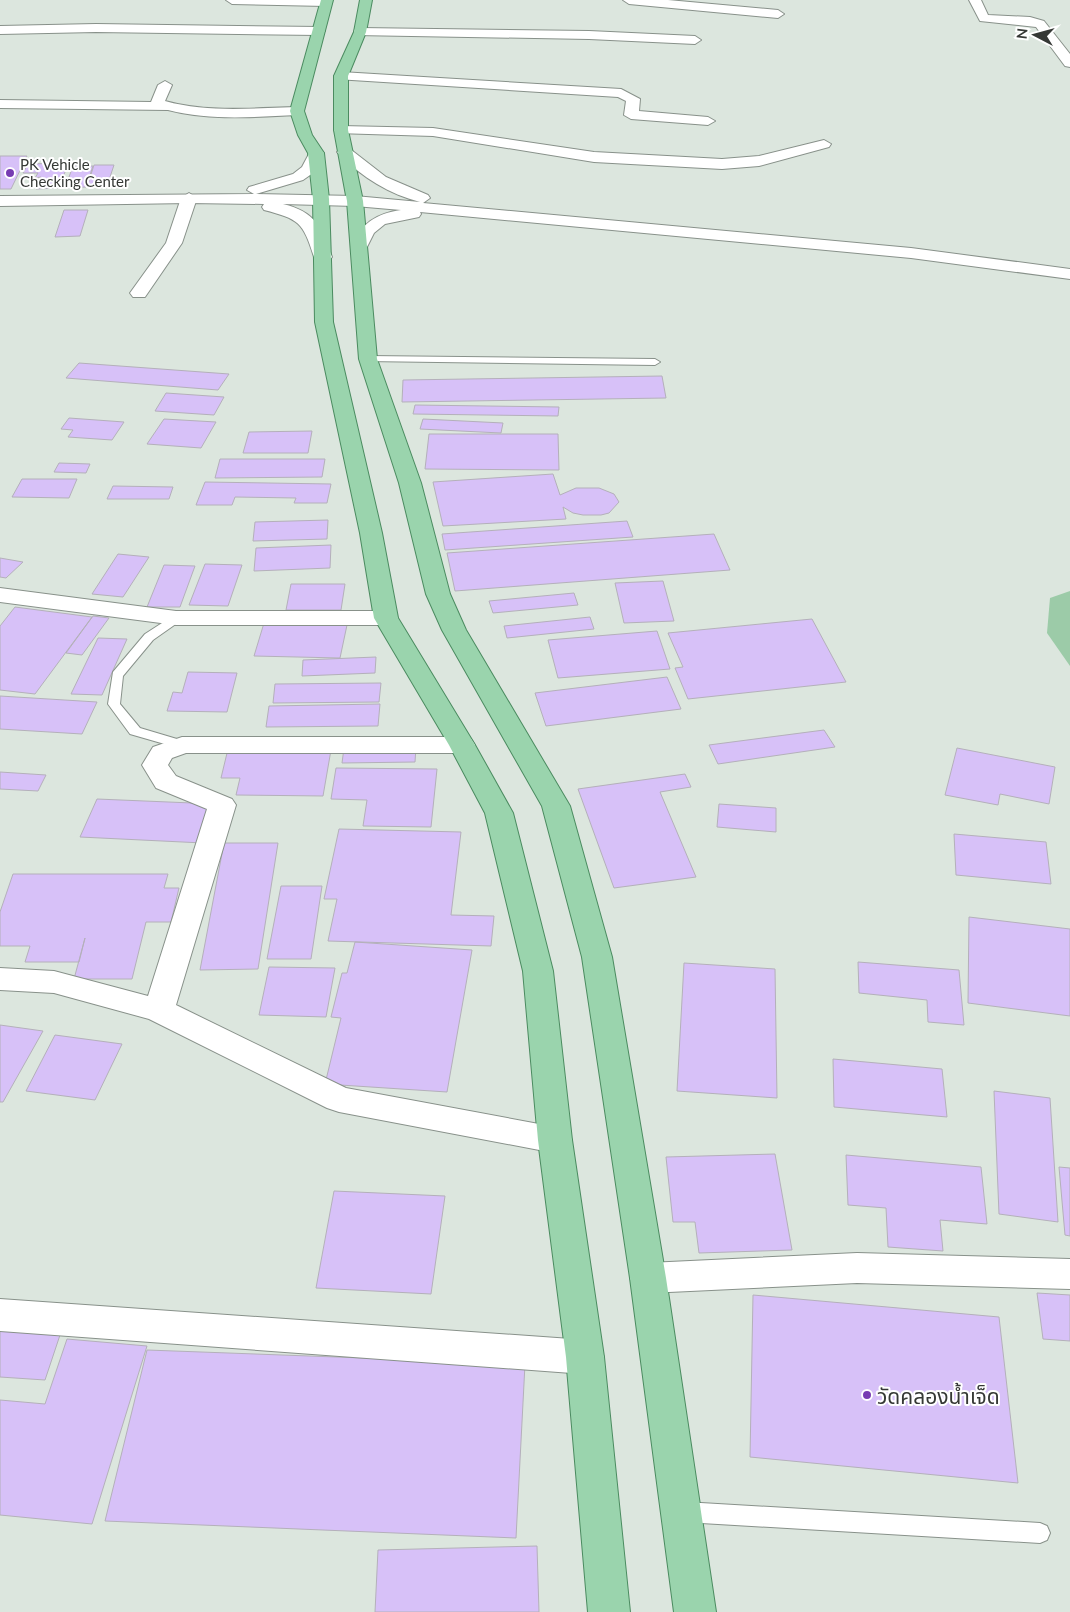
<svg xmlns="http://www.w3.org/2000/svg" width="1070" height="1612" viewBox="0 0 1070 1612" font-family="Lato,'Noto Sans Thai',sans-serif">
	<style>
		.green { fill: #9ccba8 }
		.building { fill: #d7c1f8; stroke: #b4b0ba }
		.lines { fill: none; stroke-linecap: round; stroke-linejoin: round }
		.lane-casing { stroke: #88918a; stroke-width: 2 }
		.street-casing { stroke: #88918a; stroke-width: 2 }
		.secondary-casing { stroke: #88918a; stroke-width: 2 }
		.primary-casing { stroke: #4b8b60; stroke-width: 2 }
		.lane { fill: #fff; fill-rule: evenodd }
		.street { fill: #fff; fill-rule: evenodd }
		.secondary { fill: #fff; fill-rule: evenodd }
		.primary { fill: #9ad4ad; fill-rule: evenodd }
		.poi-dot { fill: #773cb2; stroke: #fff; stroke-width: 2 }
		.labels { text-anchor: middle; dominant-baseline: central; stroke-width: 4; stroke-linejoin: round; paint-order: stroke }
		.far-poi-label { font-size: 15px; fill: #353835; stroke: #fff; text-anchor: start }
		.near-poi-label { font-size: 21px; fill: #353835; stroke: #fff; text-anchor: start }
	</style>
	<rect width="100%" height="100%" fill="#dce6de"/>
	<!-- green -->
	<path class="green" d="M1070,591V666L1047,633L1050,598Z"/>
	<!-- building -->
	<path class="building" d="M0,156H27L11,189H0Z
		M69,163L58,188L36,189L41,177L35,178L38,173H23L28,164Z
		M94,165H114L107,186L87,187Z
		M73,166H93L86,187L65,188Z
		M64,210H88L80,236L55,237Z
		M79,363L229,374L218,390L66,378Z
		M662,376L666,398L402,402L403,380Z
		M166,393L224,397L214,415L155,411Z
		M415,405L559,407L558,416L413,414Z
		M69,418L124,422L112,440L68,437L73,430L61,429Z
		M164,419L216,422L201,448L147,444Z
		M423,419L503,423L501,433L420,429Z
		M312,431L308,453H243L249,432Z
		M429,434H558L559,470L425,469Z
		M220,459H325L322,477L215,478Z
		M59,463L90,464L86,473L54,472Z
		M553,474L560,495L576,488H599L614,494L619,502L609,513L601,515H583L573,513L563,507L566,519L443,526L433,482Z
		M22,479H77L69,498L12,497Z
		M205,482L331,484L327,503H294L296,498L235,497L232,505H196Z
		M113,486L173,487L169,499H107Z
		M328,520L327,539L253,541L255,522Z
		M627,521L633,537L445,550L442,534Z
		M714,534L730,570L455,591L447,553Z
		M331,545L330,568L254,571L256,548Z
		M118,554L149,557L123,597L92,594Z
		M0,558L23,562L6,578L0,577Z
		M205,564L242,565L228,606L189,605Z
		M164,565L195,566L180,607H147Z
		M663,581L674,621L624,623L615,583Z
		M291,584H345L341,610H286Z
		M574,593L578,605L493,613L489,601Z
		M15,607L92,617L35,694L0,690V626Z
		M93,616L109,618L82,655L66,653Z
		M590,617L594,629L507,638L504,626Z
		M812,619L846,682L688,699L675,668L683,667L668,633Z
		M264,623L347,625L340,658L254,656Z
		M657,631L670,669L558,678L548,640Z
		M98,638L127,639L102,695L71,694Z
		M376,657L375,673L302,676L303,660Z
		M188,672L237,673L227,712L167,711L173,692L182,693Z
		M667,677L681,709L546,726L535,693Z
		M381,683L379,702L273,703L275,684Z
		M0,696L97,702L82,734L0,729Z
		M380,704L378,726L266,727L269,706Z
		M824,730L835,747L718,764L709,745Z
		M416,747L415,762L342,763L344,748Z
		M957,748L1055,767L1049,804L1000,794L998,805L945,795Z
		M228,749L331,750L323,796L236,795L240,778H221Z
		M336,768L437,769L431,827L363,826L367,800L331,799Z
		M0,772L46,775L38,791L0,789Z
		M685,774L691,787L660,792L696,877L614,888L578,789Z
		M97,799L216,804L203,843L80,837Z
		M719,804L776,808V832L717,827Z
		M339,829L461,832L451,915L494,916L491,946L328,941L337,899H324Z
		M954,834L1046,842L1051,884L956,875Z
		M224,843H278L258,969L200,970Z
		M13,874H168L164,888H179L171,922H146L132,979H74L85,938L79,962H25L30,946H0V912Z
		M281,886H322L311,959H267Z
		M969,917L1070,929V1016L968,1003Z
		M355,942L472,950L447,1092L325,1084L341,1018L331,1017L342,973H347Z
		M858,962L959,970L964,1025L928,1022L927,1000L859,993Z
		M684,963L775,969L777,1098L677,1091Z
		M269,967L335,968L326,1017L259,1015Z
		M0,1025L43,1031L3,1102H0Z
		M55,1035L122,1044L95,1100L26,1091Z
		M833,1059L942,1069L947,1117L834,1107Z
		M994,1091L1050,1098L1058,1222L999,1214Z
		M775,1154L792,1250L699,1253L695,1222H673L666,1157Z
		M846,1155L981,1167L987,1224L940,1220L943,1251L888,1247L886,1208L848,1205Z
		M1059,1167L1070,1168V1236L1065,1235Z
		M334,1191L445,1196L431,1294L316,1288Z
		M1037,1293L1070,1295V1341L1043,1339Z
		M753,1295L999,1317L1018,1483L750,1457Z
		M0,1328L61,1332L45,1380L0,1377Z
		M67,1339L147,1346L92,1524L0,1515V1400L45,1404Z
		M147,1350L525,1364L516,1538L105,1521Z
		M537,1546L539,1612H375L378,1550Z"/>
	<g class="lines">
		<!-- lane casing -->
		<g class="lane-casing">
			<path id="lane" d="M368,356L655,359L660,362L655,365L365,361L363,359Z
				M176,614L180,615L182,618L180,621L153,640L123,676L120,704L140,728L187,742L189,745L182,749L130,734L108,704L113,672L145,634Z
				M684,1502L1040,1523L1047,1526L1050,1533L1047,1540L1040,1543L684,1522L677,1519L674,1512L677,1505Z"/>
		</g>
		<!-- street casing -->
		<g class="street-casing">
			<path id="street" d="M226,0H331L332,2L326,6L232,4Z
				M623,0H668L778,10L784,14L778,18L629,4Z
				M969,0H981L988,15L1030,17L1044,21L1070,54V67L1065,66L1036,27L980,21Z
				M96,24L319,27L325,31L319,35L96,32L0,34V26Z
				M360,28L589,31L695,36L701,40L695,44L589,39L355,35L354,32L355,29Z
				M341,72L621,89L640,99L639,111L708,117L715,121L708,125L631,119L624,115L626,101L618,97L336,79L334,76Z
				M165,81L172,85L165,101C208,113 253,108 297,107L304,111L297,115C254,117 210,121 168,110L0,108V100L151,102L158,85Z
				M341,126L433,128L594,152L722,159L759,156L824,140L831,144L829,147L759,166L722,169L594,162L433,136L336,133L334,130Z
				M189,193L197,198L182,243L145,297H133L130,293L166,243L181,198Z
				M0,588L176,611H386L394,613L398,618L394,623L386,625H176L0,602Z
				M182,737H462L471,739L475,745L471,751L462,753H186L172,758L168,765L176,776L232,799L236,805L176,1005L346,1088L555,1127L567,1131L572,1140L567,1149L555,1153L339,1112L327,1108L149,1019L54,993L0,990V968L54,971L148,996L207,809L156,788L142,765L153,747Z
				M857,1253L1070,1259V1289L857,1283L648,1293L635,1289L630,1278L635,1267L648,1263Z
				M0,1299L585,1340L598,1345L604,1357L598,1369L585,1374L0,1331Z"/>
		</g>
		<!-- secondary casing -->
		<g class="secondary-casing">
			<path id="secondary" d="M345,147L350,149L386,177L428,195L430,198L423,203L911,248L1070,269V279L911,258L420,212L421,214L419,217L385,224L374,233L365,251H353L351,247C362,223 375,214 401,210L355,206L283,204C316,212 321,227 332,257L329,261H317L314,257C303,222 299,219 264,210L262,207L264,204L189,203L0,206V196L254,194L247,190L249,187L293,174L302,167L311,150L316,148L324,153L313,173L303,180L256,194L355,196L420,202C389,194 362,177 340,155L337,152Z"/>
		</g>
		<!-- primary casing -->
		<g class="primary-casing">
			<path id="primary" d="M321,0H333L304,111L312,135L324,153L329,199L333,322L382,533L398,618L475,745L513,813L553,971L572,1140L604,1357L630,1612H588L566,1357L538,1140L523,971L485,813L449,745L374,618L360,533L315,322L313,199L308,153L298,135L290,111Z
				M360,0H372L366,32L348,76V130L363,201L377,359L421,483L450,594L466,630L570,806L612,957L666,1278L716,1612H674L630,1278L582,957L542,806L442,630L426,594L399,483L359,359L347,201L334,130V76L354,32Z"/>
		</g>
		<!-- lane -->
		<use href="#lane" class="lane"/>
		<!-- street -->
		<use href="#street" class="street"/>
		<!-- secondary -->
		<use href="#secondary" class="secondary"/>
		<!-- primary -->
		<use href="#primary" class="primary"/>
	</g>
	<!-- markers -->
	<g class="poi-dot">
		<circle cx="10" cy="173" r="5"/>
		<circle cx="867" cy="1395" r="5"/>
	</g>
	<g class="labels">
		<!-- far-poi labels -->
		<g class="far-poi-label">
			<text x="20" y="164">PK Vehicle<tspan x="20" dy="17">Checking Center</tspan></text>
		</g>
		<!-- near-poi labels -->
		<g class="near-poi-label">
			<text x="877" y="1395">วัดคลองน้ำเจ็ด</text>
		</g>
	</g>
	<!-- north arrow -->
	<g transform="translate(1035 35) rotate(276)" stroke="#ffffff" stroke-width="4" paint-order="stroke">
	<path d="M0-4L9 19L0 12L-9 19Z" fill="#353835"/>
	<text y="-8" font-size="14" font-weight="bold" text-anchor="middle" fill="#353835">N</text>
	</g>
</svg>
